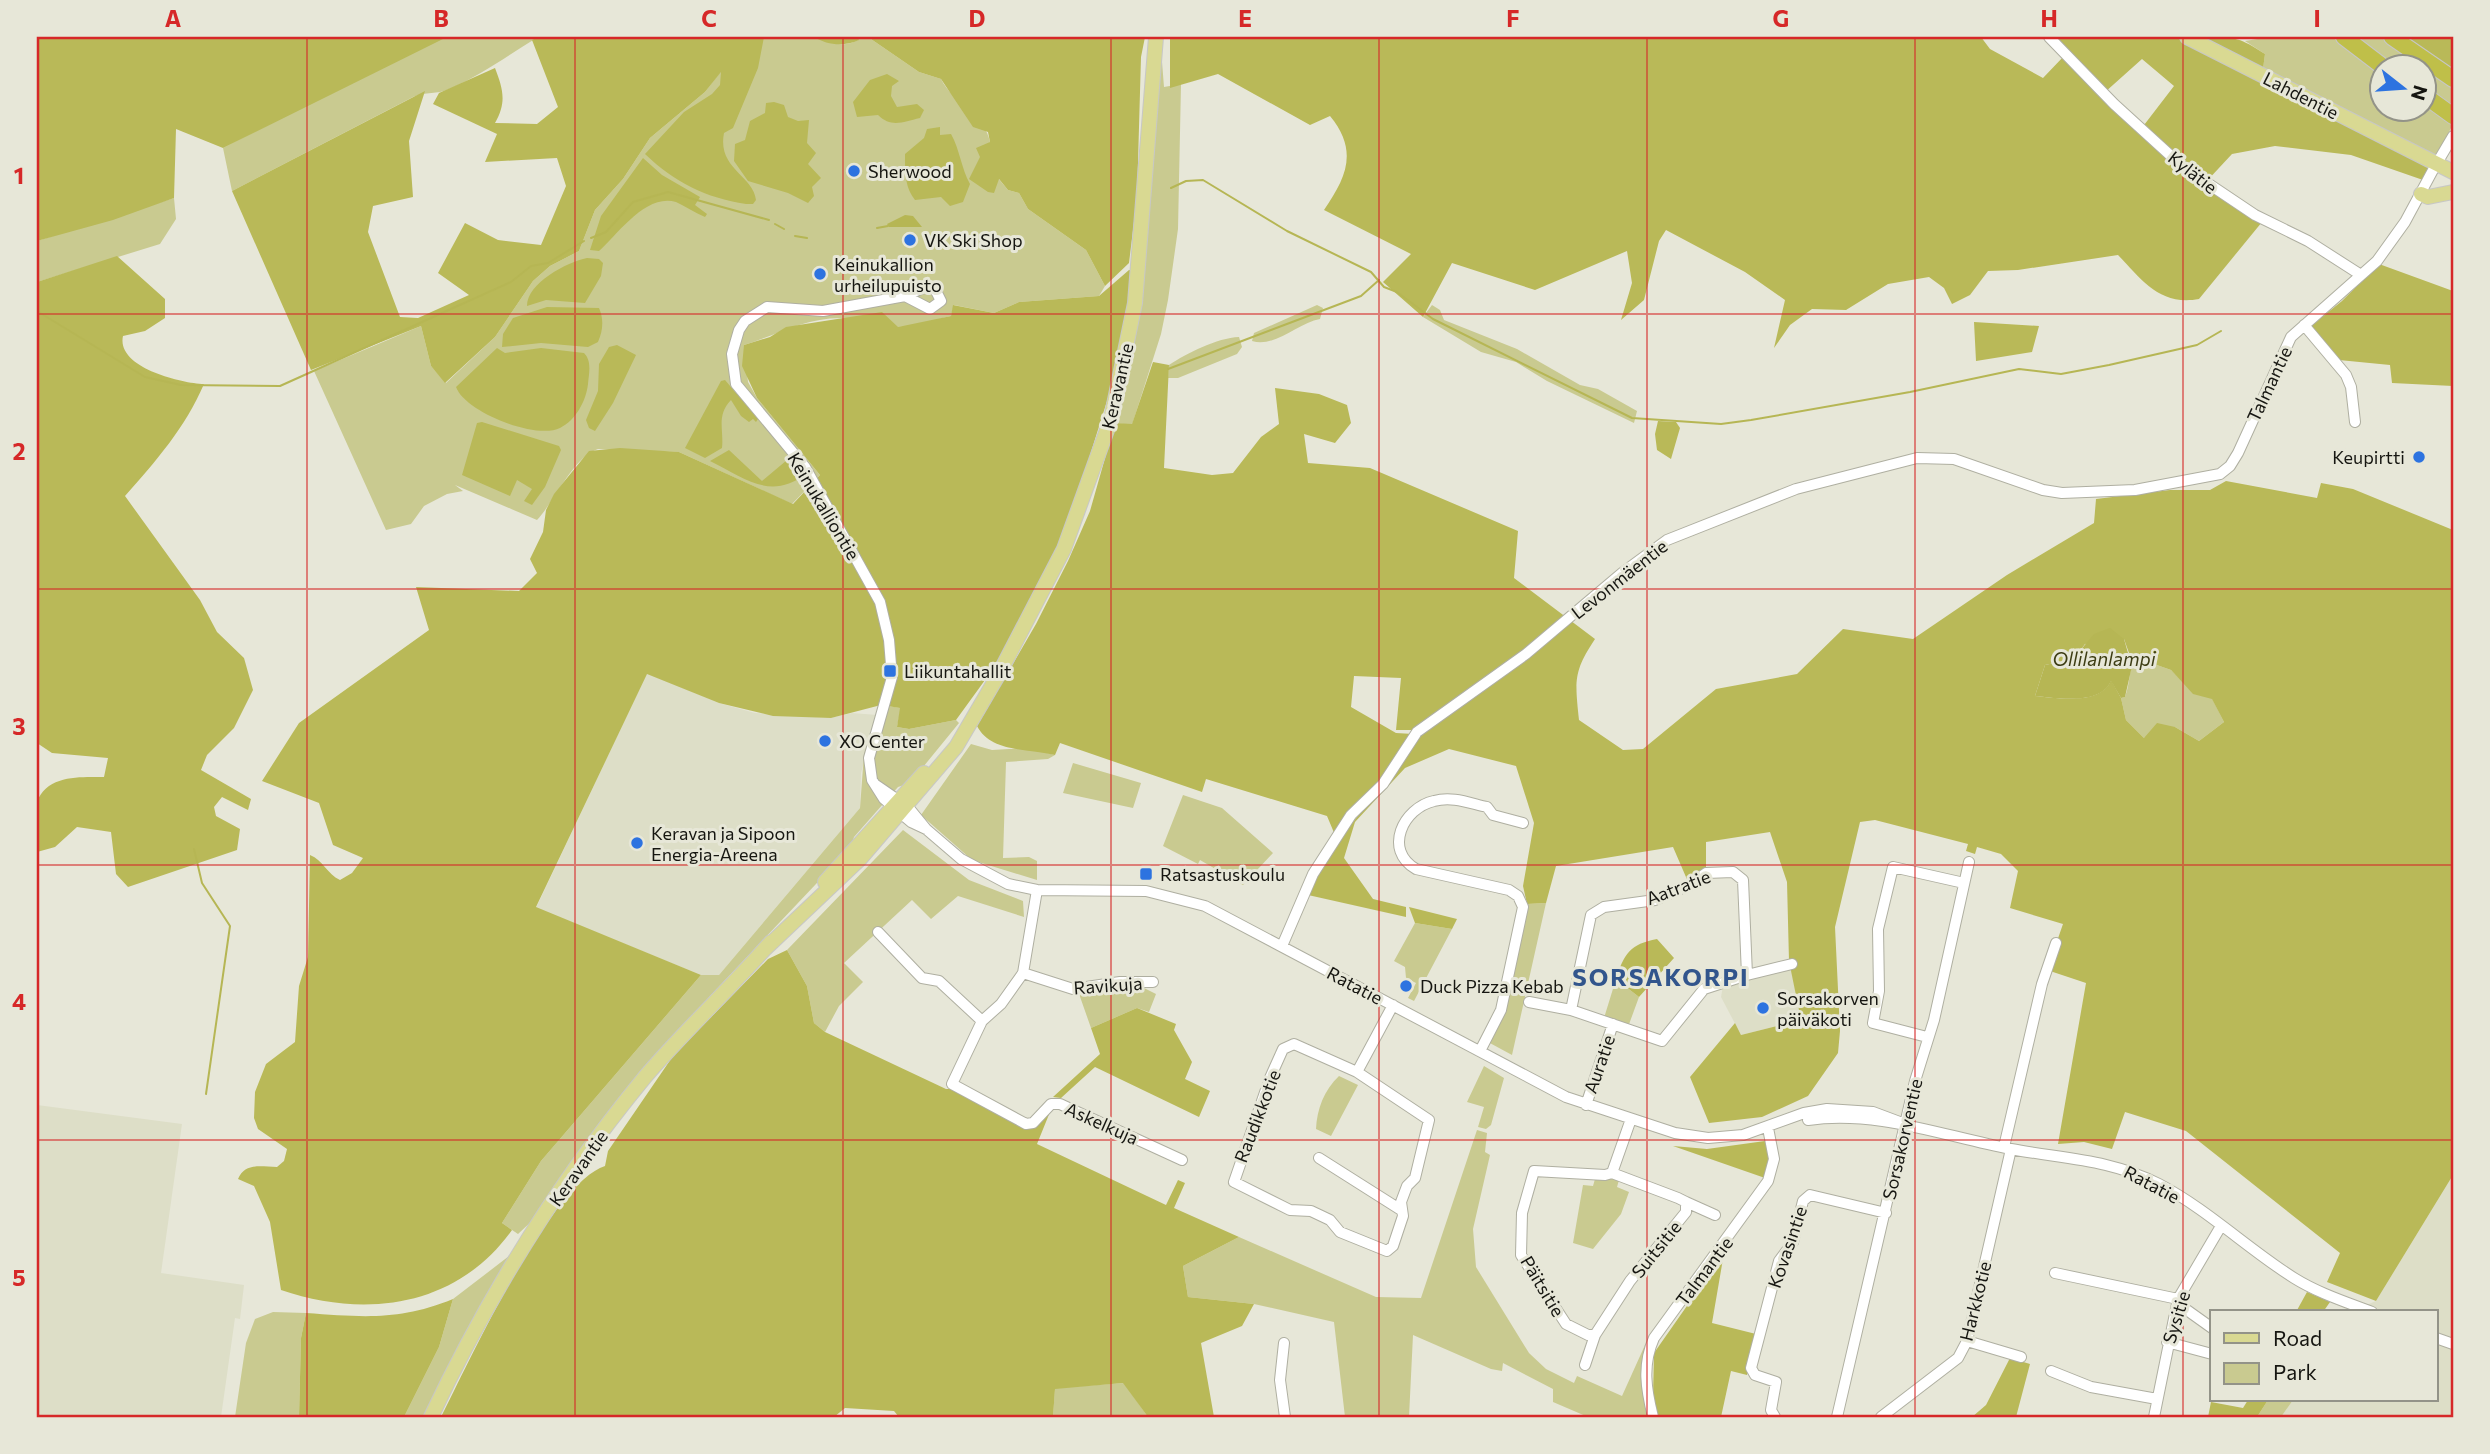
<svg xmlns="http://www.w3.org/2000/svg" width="2490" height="1454" viewBox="0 0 2490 1454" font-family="Commissioner,sans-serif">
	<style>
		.built { fill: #dddec7 }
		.green { fill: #c9ca90 }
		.forest { fill: #b9b958; fill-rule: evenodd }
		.water { fill: #b6b654 }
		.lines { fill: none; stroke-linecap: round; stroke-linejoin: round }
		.stream { stroke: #b6b654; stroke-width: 2 }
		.minor-casing { stroke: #afafa1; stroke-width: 12 }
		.major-casing { stroke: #c7c7c6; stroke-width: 16 }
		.highway-casing { stroke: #c7c7c6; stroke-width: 18 }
		.minor { stroke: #fff; stroke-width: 10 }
		.major { stroke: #d9d992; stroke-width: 14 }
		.highway { stroke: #bfbf49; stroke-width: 16 }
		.grid { fill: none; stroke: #d62828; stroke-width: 2; stroke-opacity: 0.55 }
		.poi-dot { fill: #2d73e0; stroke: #e7e7d8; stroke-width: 2.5 }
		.labels { text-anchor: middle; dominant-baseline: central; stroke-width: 6; stroke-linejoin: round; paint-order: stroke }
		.street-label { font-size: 18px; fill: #161611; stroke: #e7e7d8 }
		.poi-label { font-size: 18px; fill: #161611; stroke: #e7e7d8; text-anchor: start }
		.water-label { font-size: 19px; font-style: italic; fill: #3d3d14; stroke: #e7e7d8 }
		.district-label { font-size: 24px; font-weight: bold; letter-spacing: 2px; fill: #32558c; stroke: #e7e7d8 }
		.neatline { fill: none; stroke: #d62828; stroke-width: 2.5 }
		.grid-label { font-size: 23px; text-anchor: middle; font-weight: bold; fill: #d62828 }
	</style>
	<rect width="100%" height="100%" fill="#e7e7d8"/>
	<!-- built -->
	<path class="built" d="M647,673L719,703L755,713L830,718L852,713L877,715L861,773L860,808L719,975H701L536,908Z
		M1791,968L1801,1020L1741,1035L1721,997L1723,986Z
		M37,1105L182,1124L161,1273L244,1285L240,1319L235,1318L221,1417H37Z
		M2453,1175V1417H2281L2293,1400H2436V1312H2350L2376,1301Z"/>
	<!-- green -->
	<path class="green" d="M442,37H538C508,55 482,75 449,89C437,95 426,91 413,97L232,191L223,148Z
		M761,37C777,37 795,34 811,37C829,39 839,50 858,40L857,37H868L919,72L941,79C952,102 986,117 990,142L980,157L1008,190L1019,193L1028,209L1086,250L1105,286L1099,296L1019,302L994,313L954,305L951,316C934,320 914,327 897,327C879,327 861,318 843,318C807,317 777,335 744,345L748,382L757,398L820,475L792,504L679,452L598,449C574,456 554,502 537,520L455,485L463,491L447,494L424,506L411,524L386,530L314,371L421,326L431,366L446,383L495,337L533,281L550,266L579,251L595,210L623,179L650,138L705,92L722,70Z
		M2270,37H2332L2381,73L2382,108H2424V103L2453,124L2437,156L2263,69L2265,54L2245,41Z
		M2355,37H2382L2453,86V106L2424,87V66H2396Z
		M1161,49L1164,87L1181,84L1178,229L1168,300L1161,334L1132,425L1115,423C1127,397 1128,372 1133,344C1151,246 1147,147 1161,49Z
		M174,198L176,219L160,244L37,282V241Z
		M1317,305L1323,308L1320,319C1298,323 1275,348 1252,341L1254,333Z
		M1432,305L1440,310L1444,320L1517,349L1580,385L1598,389L1637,411L1634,423L1547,381L1516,362L1481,352L1423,317Z
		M1239,337L1242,347L1237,354L1178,378H1168L1169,365C1187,353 1217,338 1239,337Z
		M2134,657L2171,670L2193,693L2212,698L2224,722L2199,741L2175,727L2144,738L2126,720L2121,698L2125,697C2130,684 2129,671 2134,657Z
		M881,705L901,708L897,727L909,729L956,720L959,723L910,783L898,787L854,837L851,847L711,995L618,1104L534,1219L518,1234L502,1223L541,1161L701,975H719L860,808L864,754Z
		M971,744L992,750L1027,748L1055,755L1048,759L1006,762L1003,858L1029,857L1037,861V880L972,860L921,815Z
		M1073,763L1141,783L1133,808L1063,793Z
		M1183,795L1222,808L1273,853L1243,885L1200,860L1198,864L1163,846Z
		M903,830L969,880L1023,901L1024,917L958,896L931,919L912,900L844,963L863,982L839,1006L825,1032L814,1023L807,986L787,950Z
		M1546,903L1512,1055L1488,1042L1526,917L1527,904Z
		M1415,923L1452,929L1414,1001L1408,998L1416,983L1406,978L1405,967L1394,961Z
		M1616,979L1639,997L1628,1027L1604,1018Z
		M1136,984L1156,994L1149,1012L1137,1008L1091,1028L1078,991Z
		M1484,1066L1504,1078L1491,1125L1486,1129L1478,1127L1484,1107L1467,1102Z
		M1339,1076L1358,1085L1331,1136L1316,1129C1317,1109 1324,1090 1339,1076Z
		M1477,1130L1487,1133L1485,1152L1490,1155L1473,1229L1476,1267L1529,1353L1546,1369L1574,1383L1577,1376L1622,1396L1645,1345L1641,1375L1647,1417H1588L1553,1402V1389L1503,1363L1502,1371L1491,1369L1413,1335L1409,1417H1345L1334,1322L1254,1304L1188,1297L1183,1266L1239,1237L1376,1297L1421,1298Z
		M1611,1177L1619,1180L1617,1187L1629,1192L1621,1214L1593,1249L1573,1243L1583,1185L1593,1186L1595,1179Z
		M517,1250L425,1417H404L439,1347L453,1299Z
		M273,1312L306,1313L301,1338L299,1417H235L246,1343L255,1319Z
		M1124,1383L1148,1417H1053L1055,1388Z
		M2268,1400H2293L2281,1417H2257Z"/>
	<!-- forest -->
	<path class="forest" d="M37,37H447L223,148L176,129L174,198L113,220L37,241Z
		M538,37H764L758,68L733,128L724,133C717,169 753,175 756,200L753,204H746C706,198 674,182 645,154L684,112L712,94L720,85L721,72L705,92L650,138L623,179L595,210L579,251L550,266L533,281L495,337L445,383L431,366L421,326L311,370L232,191L425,91L409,141L413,197L373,206L368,232L400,317L418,318L469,295L438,273L465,223L498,240L541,245L566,186L557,158L485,162L497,134L433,104L439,93L495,68C503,89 507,102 495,123L537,124L558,107L532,40Z
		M814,37H857L859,40C844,47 827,45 814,37Z
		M868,37H1145L1141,57L1137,197L1129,263L1105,286L1086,250L1028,209L1019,193L1008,190L999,179L994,193L988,192L969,179L980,157L976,148L990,142L988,132L973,127L941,79L919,72Z
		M1170,37H1981L1990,49L2043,78L2064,56L2109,103L2262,222L2199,299C2160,306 2143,281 2118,255L2018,270L1988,271L1970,295L1952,304L1944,288L1929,277L1888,284L1846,310L1812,309L1790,325L1774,348L1785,300L1745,272L1666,230L1659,241L1644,300L1621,320L1632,283L1627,251L1535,290L1452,263L1423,317L1383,282L1411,254L1324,210C1346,178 1359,151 1330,116L1310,125L1218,74L1170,88Z
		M2048,37H2177L2430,164L2423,180L2351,155L2275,146L2232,154L2205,183L2141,129L2174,86L2142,59L2104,93Z
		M2200,37C2233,37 2238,36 2265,54L2263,69Z
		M2403,37H2453V70Z
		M887,74L899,81L892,86L891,96L897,107L917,104L924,110L920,118C903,122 891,128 878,115L857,117L853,102L870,80Z
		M774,102L784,105L788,117L798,121L809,120L807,143L816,153L808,164L821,178L812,187L814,196L808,203L788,193L748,181L734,161L735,144L745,140L750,121L765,113L766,103Z
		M940,127V135L951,134C960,150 961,168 970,184L963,202L950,206L941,197L915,200C904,187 905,169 905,154L924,138L927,129Z
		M643,158L662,175L700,197L695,205L707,214L705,217C695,213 685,206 676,202C646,193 618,234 599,251L590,250L601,216Z
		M117,256L165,299V318L145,331L123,336C116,367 180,383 204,384C185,428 156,461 125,496L200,600L217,632L244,658L253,690L234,728L207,755L201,770L251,799L248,810L222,797L214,807L216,816L240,829L237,850L128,887L116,874L111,832L77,827L55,847L37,852C37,838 32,815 37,802C47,774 82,777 104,777L108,758L52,753L37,743V282Z
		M587,258L599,259L603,263L601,276L585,303L546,300L527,306C527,283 567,262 587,258Z
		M2379,264L2453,291V386L2392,383L2390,365L2339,360L2311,326L2342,301Z
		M1129,270H1133L1118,366L1075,503L1055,554L1001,658L956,720L909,729L897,727L900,708L881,705L831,718L773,716L719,703L647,674L536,907L701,975L541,1161L502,1223L512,1230C457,1307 366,1319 281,1290L270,1222L254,1186L238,1179C245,1162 261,1167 277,1167L284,1161L287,1149L258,1129L254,1118L255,1092L266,1064L295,1042L299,986L308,957L310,855C323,860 327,874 340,880L352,873L363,858L333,845L319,803L262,781L299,723L429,630L416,587L519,591L537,573L530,559L543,532L546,510L554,494L589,451L620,448L679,452L793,504L820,475L757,398L742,366L744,345L770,337L786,327L882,312L898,327L951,316L953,305L994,313L1019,302L1099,296Z
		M547,307L599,308C604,319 603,331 598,342L588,347L541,343L502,347L503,334L513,318Z
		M1974,322L2039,326L2032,352L1976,361Z
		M617,345L636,355L613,403L595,431L589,428L586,420L598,391L599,364L609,347Z
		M497,348L505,353L541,348L584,353C592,361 589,373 588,384C586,401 576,420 560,428C536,440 465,412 456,387Z
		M1153,362L1169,365L1164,468L1212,475L1233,473L1261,437L1279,424L1275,388L1319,394L1347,405L1351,423L1335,443L1304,434L1308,463L1370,468L1518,531L1514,578L1595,639C1573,672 1575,681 1579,720L1623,750L1643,749L1716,689L1797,674L1843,629L1913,639L2007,575L2094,523L2096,499L2170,490H2210L2226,481L2317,498L2321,483L2353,489L2453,530V1175L2376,1301L2327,1282L2340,1253L2186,1131L2125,1112L2112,1149L2084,1142L2058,1144L2086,983L2047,970L2063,924L2010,908L2018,871L2001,854L1977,847L1975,854L1966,851L1968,844L1875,820L1860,822L1835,927L1840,1031L1838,1053L1808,1096L1762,1117L1709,1123L1690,1077L1735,1023L1741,1035L1801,1020L1789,961L1787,882L1770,832L1706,842V872L1689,884L1673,847L1556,866L1546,903L1527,904L1523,886L1534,823L1516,766L1449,749L1405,768L1355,822L1344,858L1373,899L1406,907V917L1308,895C1324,851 1354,822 1382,787C1396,770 1405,748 1416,730H1396L1401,678L1354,676L1351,707L1396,733L1413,734L1381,783L1335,835L1327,816L1206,779L1202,792L1060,743L1055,755C1028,748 991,753 977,726L1036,624L1068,561L1090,511L1115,423L1132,424ZM2124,639L2129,653L2134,657L2171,670L2193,694L2212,699L2224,722L2199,741L2175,727L2157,723L2144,738L2126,720L2121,698L2111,680C2101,706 2056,698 2035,696L2045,665L2074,659L2085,644Z
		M725,380L758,419L756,422L753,419L749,422L741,416L731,400C716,416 724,429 722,448L705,458L685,448L721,381Z
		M1658,421L1676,422L1680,428L1671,459L1657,450L1655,434Z
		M482,422L559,446L561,450L545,487L532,505L524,501L532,489L517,480L510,496L462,475L477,423Z
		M729,450L762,481L793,455L806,474C770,501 745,478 710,461Z
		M1409,907L1457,919L1452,929L1415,923Z
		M1657,939L1674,958L1639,997L1616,979C1624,954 1630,944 1657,939Z
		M787,950L807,986L814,1023L825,1032L946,1089H956L1030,1126L1052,1107L1037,1144L1166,1205L1178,1180L1185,1183L1174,1208L1239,1237L1183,1266L1188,1297L1254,1304L1242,1326L1201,1343L1214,1417H1148L1123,1383L1055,1389L1053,1417H899L894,1411L845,1408L834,1417H441C469,1362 550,1184 605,1166L608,1151L673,1056L768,959Z
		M1137,1008L1176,1024L1174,1030L1192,1062L1185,1079L1210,1091L1199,1117L1095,1067L1061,1098L1053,1097L1100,1054L1091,1028Z
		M1765,1141L1771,1155L1765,1178L1673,1146L1707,1149Z
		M1724,1253L1712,1323L1756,1334L1747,1375L1731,1371L1721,1417H1658L1653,1397L1654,1353Z
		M2307,1292L2330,1302L2323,1312H2296Z
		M453,1299L439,1347L404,1417H299L301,1338L306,1313C363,1317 399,1321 453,1299Z
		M2010,1358L2030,1364L2016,1417H1972L1986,1405Z
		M2248,1400H2268L2257,1417H2208L2211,1402L2243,1408Z"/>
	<!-- water -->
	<path class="water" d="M905,215L913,216L922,227H889L887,224Z
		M2110,628L2124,639L2128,653L2134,657L2125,697L2121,698L2111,681C2100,706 2056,698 2035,696L2045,665L2073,659L2094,634Z"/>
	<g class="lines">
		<!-- stream -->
		<path class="stream" d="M1171,188L1186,181L1203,180L1287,231L1371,272L1384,287L1397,292L1433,319L1632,418L1721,424L1751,420L1910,392L2019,369L2061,374L2109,365L2197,345L2221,331
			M775,224L784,229
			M877,228L888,226
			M795,236L807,238
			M591,238L606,232L633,202L668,192L769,220
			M37,311L145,377L181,385L280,386L511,282L531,266L548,263L584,241
			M1168,369L1361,296L1379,280
			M194,849L202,883L230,926L206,1094"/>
		<!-- minor casing -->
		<g class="minor-casing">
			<path id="minor" d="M2049,37L2114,104L2182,166L2255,215L2308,241L2361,275
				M2440,158L2453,136
				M905,296L930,309L941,301L935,289L923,288L905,296L823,311L767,307L745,321L739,330L732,354L736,384L805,467L880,602L889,640L892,677L869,758L872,780L884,799L911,822L926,829L961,859L1008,884L1037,890L1146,891L1205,906L1566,1097L1675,1133L1708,1138L1743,1135L1804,1113L1827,1109L1873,1112L1905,1124
				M2304,325L2346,375L2351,387L2355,422
				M876,785L908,807L926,829
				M1733,872L1743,880L1747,975L1704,989L1662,1041L1571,1010L1591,915L1604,907L1655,900L1689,885L1706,873Z
				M1037,890L1023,973L1001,1004L982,1021L952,1084L1026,1124L1033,1123L1051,1104H1060L1182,1160
				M878,932L922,978L939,981L982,1021
				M1282,946L1313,874L1351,815L1383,784L1417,732L1526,654L1622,573L1667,540L1796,489L1917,458L1954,459L2043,490L2062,493L2135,490L2220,474L2230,466L2238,453L2291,337L2377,261L2405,222L2433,170
				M1023,973L1073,989L1120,982H1153
				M1747,975L1792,964
				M1529,1002L1571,1010
				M1927,1037L1873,1023L1879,991L1878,929L1893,867L1964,883
				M1294,1044L1357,1072L1429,1120L1415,1178L1407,1186L1401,1202L1403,1216L1393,1246L1387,1251L1340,1232L1330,1220L1311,1211L1290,1210L1234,1182L1270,1078L1283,1049Z
				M1480,1051L1501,1010L1523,907L1518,896L1509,890L1416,869C1383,850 1403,808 1434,801C1452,796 1469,803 1487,807L1493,815L1523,823
				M1357,1072L1393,1005
				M1586,1105L1613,1024
				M1808,1120C1877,1110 1943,1136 2011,1149C2064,1159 2109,1159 2159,1184C2207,1209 2248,1249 2294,1278C2318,1293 2346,1302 2372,1312
				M2004,1147L2042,984L2056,943
				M1319,1158L1401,1210
				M1612,1173L1631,1119
				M1686,1202L1715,1215
				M2055,1273L2178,1299
				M2177,1303L2212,1328
				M1595,1335H1588L1566,1324L1521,1255L1522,1213L1534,1171L1605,1175L1612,1173
				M2436,1338L2453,1344
				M1967,1341L2021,1357
				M2167,1342L2212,1354
				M1284,1343L1280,1380L1285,1417
				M1585,1365L1595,1335L1630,1281L1686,1212V1202L1678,1198L1612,1173
				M2051,1371L2091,1387L2157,1399
				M1653,1417C1646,1389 1642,1365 1654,1338L1768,1181L1774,1159L1768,1128
				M1775,1417L1771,1410L1776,1382L1755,1375L1751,1368L1779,1261L1793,1242L1803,1201L1810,1195L1886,1213
				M1837,1417L1915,1081L1934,1020L1969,862
				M1881,1417L1958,1358L1967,1341L2011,1149
				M2154,1417L2178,1299L2221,1226"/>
		</g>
		<!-- major casing -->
		<g class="major-casing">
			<path id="major" d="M2187,37L2453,172
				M2421,194L2428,197L2453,192
				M825,882L924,773
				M765,949L860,859L956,747L1000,672L1064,549L1111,419L1135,303L1156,37
				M431,1417C488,1296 560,1180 645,1077C685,1030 731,988 771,942"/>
		</g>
		<!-- highway casing -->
		<g class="highway-casing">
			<path id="highway" d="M2344,37L2382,66
				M2392,37L2453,79
				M2424,95L2453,116"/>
		</g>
		<!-- minor -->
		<use href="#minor" class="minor"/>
		<!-- major -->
		<use href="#major" class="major"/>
		<!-- highway -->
		<use href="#highway" class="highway"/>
	</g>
	<!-- grid -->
	<path class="grid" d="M307,37V1417M575,37V1417M843,37V1417M1111,37V1417M1379,37V1417M1647,37V1417M1915,37V1417M2183,37V1417M37,314H2453M37,589H2453M37,865H2453M37,1140H2453"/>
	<!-- markers -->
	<g class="poi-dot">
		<circle cx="854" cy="171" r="7"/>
		<circle cx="910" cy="240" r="7"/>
		<circle cx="820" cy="274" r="7"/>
		<circle cx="2419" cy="457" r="7"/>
		<rect x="883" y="664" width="14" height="14" rx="3.5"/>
		<circle cx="825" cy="741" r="7"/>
		<circle cx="637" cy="843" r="7"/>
		<rect x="1139" y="867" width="14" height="14" rx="3.5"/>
		<circle cx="1406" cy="986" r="7"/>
		<circle cx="1763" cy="1008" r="7"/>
	</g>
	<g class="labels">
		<!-- street labels -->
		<g class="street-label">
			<text transform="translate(2301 95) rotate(27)">Lahdentie</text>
			<text transform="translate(2193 172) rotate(38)">Kylätie</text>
			<text transform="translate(2269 384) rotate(-65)">Talmantie</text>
			<text transform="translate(1117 386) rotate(-77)">Keravantie</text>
			<text transform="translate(824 506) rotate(59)">Keinukalliontie</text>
			<text transform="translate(1619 579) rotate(-38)">Levonmäentie</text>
			<text transform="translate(1678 887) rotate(-21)">Aatratie</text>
			<text transform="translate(1108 985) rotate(-4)">Ravikuja</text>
			<text transform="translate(1355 985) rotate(28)">Ratatie</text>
			<text transform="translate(1599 1064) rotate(-71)">Auratie</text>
			<text transform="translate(1257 1116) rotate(-69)">Raudikkotie</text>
			<text transform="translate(1102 1123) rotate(24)">Askelkuja</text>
			<text transform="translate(1902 1139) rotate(-77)">Sorsakorventie</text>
			<text transform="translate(578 1168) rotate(-55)">Keravantie</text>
			<text transform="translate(2152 1184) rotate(28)">Ratatie</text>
			<text transform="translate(1787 1247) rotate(-71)">Kovasintie</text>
			<text transform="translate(1656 1249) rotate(-51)">Suitsitie</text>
			<text transform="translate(1704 1271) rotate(-53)">Talmantie</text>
			<text transform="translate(1543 1286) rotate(59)">Päitsitie</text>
			<text transform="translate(1975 1301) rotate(-76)">Harkkotie</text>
			<text transform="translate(2176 1317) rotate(-73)">Sysitie</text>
		</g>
		<!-- poi labels -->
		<g class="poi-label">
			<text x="868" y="171">Sherwood</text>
			<text x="924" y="240">VK Ski Shop</text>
			<text x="834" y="264">Keinukallion<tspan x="834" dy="21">urheilupuisto</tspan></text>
			<text x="2405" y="457" text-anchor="end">Keupirtti</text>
			<text x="904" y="671">Liikuntahallit</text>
			<text x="839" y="741">XO Center</text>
			<text x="651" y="833">Keravan ja Sipoon<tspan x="651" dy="21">Energia-Areena</tspan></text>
			<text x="1160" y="874">Ratsastuskoulu</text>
			<text x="1420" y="986">Duck Pizza Kebab</text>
			<text x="1777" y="998">Sorsakorven<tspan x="1777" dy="21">päiväkoti</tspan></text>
		</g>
		<!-- water labels -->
		<g class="water-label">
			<text x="2104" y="658">Ollilanlampi</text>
		</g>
		<!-- district labels -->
		<g class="district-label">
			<text x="1661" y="976">SORSAKORPI</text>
		</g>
	</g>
	<!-- border -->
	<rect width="2490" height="1454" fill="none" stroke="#e7e7d8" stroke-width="77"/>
	<!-- legend -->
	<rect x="2210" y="1310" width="228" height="91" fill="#e7e7d8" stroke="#939388" stroke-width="2"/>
	<rect x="2224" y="1333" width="35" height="10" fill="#d9d992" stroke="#939388" stroke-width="2"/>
	<text x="2273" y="1346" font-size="21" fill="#161611">Road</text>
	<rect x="2224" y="1363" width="35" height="21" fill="#c9ca90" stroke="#939388" stroke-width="2"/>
	<text x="2273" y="1380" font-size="21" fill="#161611">Park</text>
	<!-- north arrow -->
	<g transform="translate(2403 88) rotate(107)"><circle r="33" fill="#e7e7d8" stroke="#939388" stroke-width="2"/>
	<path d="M0-5L12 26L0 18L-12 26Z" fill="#2d73e0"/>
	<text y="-10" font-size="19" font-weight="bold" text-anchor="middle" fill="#161611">N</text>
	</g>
	<rect x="38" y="38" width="2414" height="1378" class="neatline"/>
	<g class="grid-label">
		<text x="173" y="27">A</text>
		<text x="441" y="27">B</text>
		<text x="709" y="27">C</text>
		<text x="977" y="27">D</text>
		<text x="1245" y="27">E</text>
		<text x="1513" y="27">F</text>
		<text x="1781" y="27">G</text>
		<text x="2049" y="27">H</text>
		<text x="2317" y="27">I</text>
		<text x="19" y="184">1</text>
		<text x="19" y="460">2</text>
		<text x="19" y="735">3</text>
		<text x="19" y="1010">4</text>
		<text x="19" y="1286">5</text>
	</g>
</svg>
